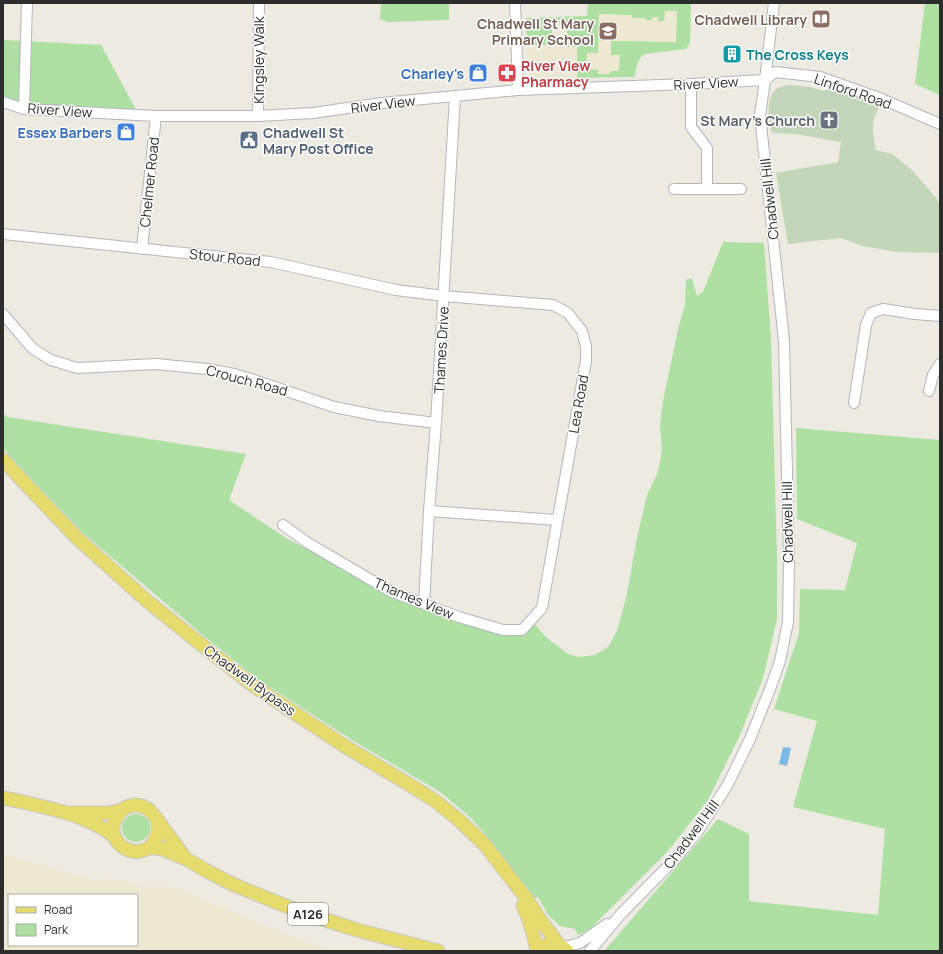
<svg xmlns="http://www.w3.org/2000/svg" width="943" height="954" viewBox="0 0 943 954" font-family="Manrope,sans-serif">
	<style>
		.education { fill: #ede8d2; fill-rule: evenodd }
		.green { fill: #aedfa3; fill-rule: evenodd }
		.cemetery { fill: #c3d6ba }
		.water { fill: #7ebae6 }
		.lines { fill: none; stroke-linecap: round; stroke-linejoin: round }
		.minor-casing { stroke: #b4b5bf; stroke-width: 12 }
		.major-casing { stroke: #c8c8c8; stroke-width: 15 }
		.minor { stroke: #fff; stroke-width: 10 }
		.major { stroke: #e6dc6d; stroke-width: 13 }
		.labels { text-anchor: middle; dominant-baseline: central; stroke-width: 3; stroke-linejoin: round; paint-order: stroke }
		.shield { fill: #fff; stroke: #6c6c6c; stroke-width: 1 }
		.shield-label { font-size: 13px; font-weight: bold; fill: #2d2d2d }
		.education-label { font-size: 14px; font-weight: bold; fill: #785e54; stroke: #fff; text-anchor: end }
		.culture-label { font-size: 14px; font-weight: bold; fill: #0d838f; stroke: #fff; text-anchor: start }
		.street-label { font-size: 14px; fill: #2d2d2d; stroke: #fff }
		.health-label { font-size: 14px; font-weight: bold; fill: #be3a42; stroke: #fff; text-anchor: start }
		.shop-label { font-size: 14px; font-weight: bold; fill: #366cbe; stroke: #fff; text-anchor: end }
		.worship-label { font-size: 14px; font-weight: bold; fill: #5b616d; stroke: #fff; text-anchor: end }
		.service-label { font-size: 14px; font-weight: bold; fill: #4e5e75; stroke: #fff; text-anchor: start }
	</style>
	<rect width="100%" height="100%" fill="#edeae1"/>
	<!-- education -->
	<path class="education" d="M588,3H691L690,43L686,49L644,54L640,57L636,64L635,77H592L529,80L526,18L587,16Z
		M3,854L95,881L107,879L119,880L143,887H169L181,890L290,936L333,951H3ZM9,895H137V945H9Z"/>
	<!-- green -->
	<path class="green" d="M381,3H449V20L387,22L380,19Z
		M588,3H691L690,43L686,49L644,54C637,60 636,68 635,77H620L577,78V47H567V24L552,23V45H527L526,18L587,16ZM665,11H677L676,42L611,41V55H620L619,71H610V74H598V70L586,69L587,53H598L599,14L632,15V18H645L646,20H652V17H658V21H664Z
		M925,3H940V95L915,84Z
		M3,40L101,45L139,115L3,102Z
		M723,242L764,243L771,339L777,557V619L764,674L762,681L739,737L708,800L668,851L590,929L578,935L575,929L560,926L549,916L538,897L531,899L493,843L470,817L440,792L352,740L259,680L205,637L83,533L3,449V413L7,417L246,454L229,500L286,538L347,570L424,604L522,630L531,620L547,638L568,654L579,657L595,655L608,647L617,631L626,598L638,533L644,508L647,495L658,472L662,451L660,426L663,401L678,329L685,305L686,280L692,278L697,296L703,292Z
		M796,428L940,440V951H605L606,949L718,819L749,834V901L878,915L885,829L793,807L817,721L774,709L799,633L800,589L845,590L857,543L797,519Z
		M122 828a14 14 0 1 1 28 0a14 14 0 1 1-28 0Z"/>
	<!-- cemetery -->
	<path class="cemetery" d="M790,85L810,87L824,91L827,90L848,93L866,100L879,108C870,123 873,133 876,150L892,154L912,170L937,199L940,207V253L897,252L863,246L841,238L788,244L776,173L838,162L841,142L795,134L772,133C769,120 764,97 778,88C782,86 786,86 790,85Z"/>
	<!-- water -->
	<path class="water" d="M783,747L791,748L787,766L779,764Z"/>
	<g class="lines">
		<!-- minor casing -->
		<g class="minor-casing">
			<path id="minor" d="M515,3L518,90
				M765,80L775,72L820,77L882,99L940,124
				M691,84V127L707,148V189H741
				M3,102L24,109L156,116H258L313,113L382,103L518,90L691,84L765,80
				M24,109L27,3
				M258,116L259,3
				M674,189H707
				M3,234L271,262L396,290L444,296L553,305L568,313L582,331L586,346V361L542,608L522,630H503L459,617L390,591L308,543L283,525
				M142,249L156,116
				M3,314L33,349L51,360L77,368L156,364L207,369L234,374L251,379L334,407L379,416L436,423
				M929,391L933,375L940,364
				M854,403L866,325L871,313L883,309L915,314L940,316
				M429,511L557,520
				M424,604L429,511L436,423L455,96
				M563,947L580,943L607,924
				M590,951L620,915L676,858L698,831L716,803L727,786L750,739L770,689L780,661L788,622L789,559L784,341L760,115L765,80L774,3"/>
		</g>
		<!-- major casing -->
		<g class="major-casing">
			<path id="major" d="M3,460L77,538L146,600L198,642L254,686L346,747L410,785L434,800L459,820L485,845L526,898L539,918L559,945
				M3,798C15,800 27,803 40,806C69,813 89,818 114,836
				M122,810C94,840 140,868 155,840C159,833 159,826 157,819
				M69,813H110L122,810L127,807L134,805L142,806L148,809L153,814L186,859
				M148,848H157L163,849L186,859L205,870L232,884L298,911L357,930L438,951
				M523,906C530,920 534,935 537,951
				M537,951C546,942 558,942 567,951"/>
		</g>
		<!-- minor -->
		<use href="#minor" class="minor"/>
		<!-- major -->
		<use href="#major" class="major"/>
	</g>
	<!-- icons -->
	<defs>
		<g id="library-square" transform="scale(1)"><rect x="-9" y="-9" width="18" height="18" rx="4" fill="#8d6e63" stroke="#fff"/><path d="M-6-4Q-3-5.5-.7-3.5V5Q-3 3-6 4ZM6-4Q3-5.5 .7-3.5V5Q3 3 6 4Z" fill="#fff"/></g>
		<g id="school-square" transform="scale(1)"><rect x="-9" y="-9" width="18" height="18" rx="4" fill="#8d6e63" stroke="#fff"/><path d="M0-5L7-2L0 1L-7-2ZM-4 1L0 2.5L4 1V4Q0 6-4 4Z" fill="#fff"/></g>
		<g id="building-square" transform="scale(1)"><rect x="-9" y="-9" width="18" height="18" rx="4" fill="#0f9aa8" stroke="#fff"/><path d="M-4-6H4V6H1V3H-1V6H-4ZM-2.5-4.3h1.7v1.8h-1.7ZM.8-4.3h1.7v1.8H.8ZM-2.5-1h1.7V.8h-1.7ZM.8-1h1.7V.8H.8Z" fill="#fff"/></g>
		<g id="shop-square" transform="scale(1)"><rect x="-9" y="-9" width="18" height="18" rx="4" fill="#3f7fe0" stroke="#fff"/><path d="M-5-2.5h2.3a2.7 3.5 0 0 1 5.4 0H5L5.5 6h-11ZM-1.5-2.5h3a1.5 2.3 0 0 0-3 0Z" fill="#fff"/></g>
		<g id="pharmacy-square" transform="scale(1)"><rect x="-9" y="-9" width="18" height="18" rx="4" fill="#e0444e" stroke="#fff"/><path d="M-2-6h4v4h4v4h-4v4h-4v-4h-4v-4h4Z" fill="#fff"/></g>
		<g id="church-square" transform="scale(1)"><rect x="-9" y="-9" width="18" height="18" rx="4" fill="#6b7280" stroke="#fff"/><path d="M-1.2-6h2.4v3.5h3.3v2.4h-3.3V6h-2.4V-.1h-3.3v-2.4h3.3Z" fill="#fff"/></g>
		<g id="civic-square" transform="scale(1)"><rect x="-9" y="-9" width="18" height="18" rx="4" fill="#5c6f8a" stroke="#fff"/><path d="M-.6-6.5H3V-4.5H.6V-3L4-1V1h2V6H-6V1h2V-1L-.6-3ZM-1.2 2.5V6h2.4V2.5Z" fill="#fff"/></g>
	</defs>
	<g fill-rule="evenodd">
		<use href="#library-square" x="821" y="19"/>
		<use href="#school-square" x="608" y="31"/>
		<use href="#building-square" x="732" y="54"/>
		<use href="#shop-square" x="478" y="73"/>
		<use href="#pharmacy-square" x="507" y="73"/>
		<use href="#church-square" x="829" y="120"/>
		<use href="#shop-square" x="126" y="132"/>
		<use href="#civic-square" x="249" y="140"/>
	</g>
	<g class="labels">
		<!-- shield labels -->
		<rect class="shield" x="288" y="903" width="40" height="22" rx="3"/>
		<g class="shield-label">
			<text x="308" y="914">A126</text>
		</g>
		<!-- education labels -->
		<g class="education-label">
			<text x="807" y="19">Chadwell Library</text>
			<text x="594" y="23">Chadwell St Mary<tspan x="594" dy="16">Primary School</tspan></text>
		</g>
		<!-- culture labels -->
		<g class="culture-label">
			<text x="746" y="54">The Cross Keys</text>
		</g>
		<!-- street labels -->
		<g class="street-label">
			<text transform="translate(258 60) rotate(-90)">Kingsley Walk</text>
			<text transform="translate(706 83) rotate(-3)">River View</text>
			<text transform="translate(853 91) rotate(19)">Linford Road</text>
			<text transform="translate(383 104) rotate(-7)">River View</text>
			<text transform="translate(60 110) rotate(4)">River View</text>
			<text transform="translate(149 182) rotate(-84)">Chelmer Road</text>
			<text transform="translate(769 199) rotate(-96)">Chadwell Hill</text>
			<text transform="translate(225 257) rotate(6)">Stour Road</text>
			<text transform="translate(441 350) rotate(-87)">Thames Drive</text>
			<text transform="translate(247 380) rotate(15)">Crouch Road</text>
			<text transform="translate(578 404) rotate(-80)">Lea Road</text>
			<text transform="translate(787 522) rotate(-91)">Chadwell Hill</text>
			<text transform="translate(414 598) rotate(23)">Thames View</text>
			<text transform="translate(250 680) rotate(36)">Chadwell Bypass</text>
			<text transform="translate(691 834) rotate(-53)">Chadwell Hill</text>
		</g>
		<!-- health labels -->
		<g class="health-label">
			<text x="521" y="65">River View<tspan x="521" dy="16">Pharmacy</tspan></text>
		</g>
		<!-- shop labels -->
		<g class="shop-label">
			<text x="464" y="73">Charley's</text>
			<text x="112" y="132">Essex Barbers</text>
		</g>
		<!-- worship labels -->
		<g class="worship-label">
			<text x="815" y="120">St Mary's Church</text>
		</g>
		<!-- service labels -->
		<g class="service-label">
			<text x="263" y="132">Chadwell St<tspan x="263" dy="16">Mary Post Office</tspan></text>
		</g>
	</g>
	<!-- border -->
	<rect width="943" height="954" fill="none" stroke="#2d2d2d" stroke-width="8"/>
	<!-- legend -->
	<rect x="8" y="894" width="130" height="52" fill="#ffffff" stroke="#ababab"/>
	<rect x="16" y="907" width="20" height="6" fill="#e6dc6d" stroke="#ababab"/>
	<text x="44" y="914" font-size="12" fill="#2d2d2d">Road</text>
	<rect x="16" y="924" width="20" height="12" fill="#aedfa3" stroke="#ababab"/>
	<text x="44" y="934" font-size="12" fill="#2d2d2d">Park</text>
</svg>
